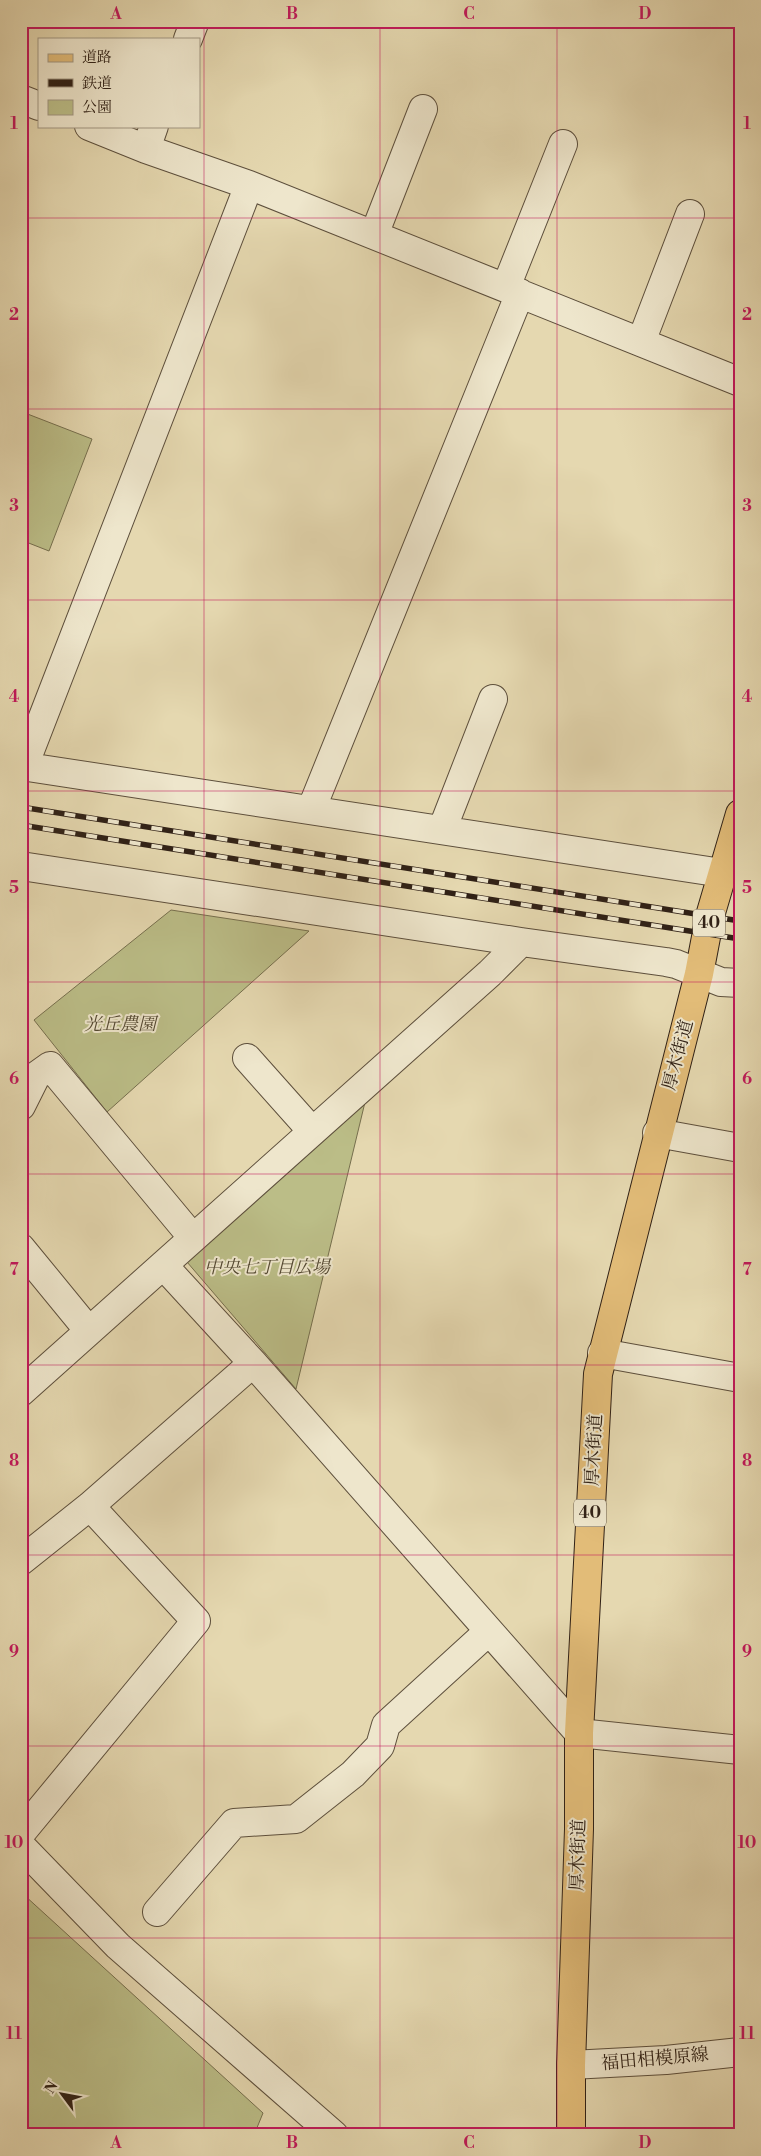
<svg xmlns="http://www.w3.org/2000/svg" width="761" height="2156" viewBox="0 0 761 2156" font-family="'Libre Bodoni','Noto Serif JP',serif">
	<style>
		.green { fill: #bbbd87; stroke: #766f4e }
		.lines { fill: none; stroke-linecap: round; stroke-linejoin: round }
		.minor-casing { stroke: #5d4f3c; stroke-width: 30 }
		.major-casing { stroke: #302116; stroke-width: 30 }
		.minor { stroke: #eee6cc; stroke-width: 28 }
		.major { stroke: #e2bc78; stroke-width: 28 }
		.rail-casing { stroke: #302116; stroke-width: 5.5 }
		.rail { stroke: #eee6cc; stroke-width: 4; stroke-dasharray: 11; stroke-linecap: butt }
		.grid { fill: none; stroke: #c2185b; stroke-width: 1; stroke-opacity: 0.55 }
		.labels { text-anchor: middle; dominant-baseline: central; stroke-width: 4; stroke-linejoin: round; paint-order: stroke }
		.shield { fill: #eee6cc; stroke: #695c4d; stroke-width: 1 }
		.shield-label { font-size: 16px; font-weight: bold; fill: #302116 }
		.park-label { font-size: 18px; font-style: italic; fill: #534832; stroke: #eee6cc }
		.street-label { font-size: 18px; fill: #302116; stroke: #eee6cc }
		.neatline { fill: none; stroke: #c2185b; stroke-width: 2 }
		.grid-label { font-size: 16px; text-anchor: middle; font-weight: bold; fill: #c2185b }
	</style>
	<rect width="100%" height="100%" fill="#e5d8b0"/>
	<filter id="stains"><feTurbulence type="fractalNoise" baseFrequency=".004" numOctaves="4"/><feColorMatrix values="0 0 0 0 .2 0 0 0 0 .09 0 0 0 0 .02 0 0 0 .5 -.17"/></filter>
	<radialGradient id="worn" r=".72"><stop offset=".6" stop-color="#630" stop-opacity="0"/><stop offset="1" stop-color="#630" stop-opacity=".3"/></radialGradient>
	<!-- green -->
	<path class="green" d="M25,413L92,439L49,551L21,540V422Z
		M171,910L309,931L107,1112L34,1020Z
		M366,1098L296,1389L187,1262Z
		M23,1894L263,2113L254,2135H21Z"/>
	<g class="lines">
		<!-- minor casing -->
		<g class="minor-casing">
			<path id="minor" d="M188,39L195,21
				M21,99L39,106
				M89,126L146,149L249,185L740,382
				M146,149L154,126
				M374,235L423,109
				M506,287L563,144
				M641,342L690,214
				M21,766L722,873
				M24,766L249,185
				M311,810L520,293
				M442,830L493,699
				M21,866L521,942L666,962L676,964L721,982L740,983
				M247,1058L312,1131
				M21,1106L36,1076L50,1066L193,1238
				M657,1133L740,1148
				M21,1248L89,1331
				M163,1265L253,1363L579,1733L740,1750
				M602,1353L740,1378
				M21,1392L490,973L521,942
				M21,1561L90,1506L253,1363
				M21,1833L196,1621L90,1506
				M21,1846L118,1946L334,2135
				M157,1912L234,1823L296,1819L353,1774L380,1746L386,1725L489,1631
				M571,2065L666,2060L740,2052"/>
		</g>
		<!-- major casing -->
		<g class="major-casing">
			<path id="major" d="M571,2135V2065L579,1829V1733L598,1374L699,974L710,916L740,814"/>
		</g>
		<!-- minor -->
		<use href="#minor" class="minor"/>
		<!-- major -->
		<use href="#major" class="major"/>
		<!-- rail casing -->
		<g class="rail-casing">
			<path id="rail" d="M21,807L740,921
				M21,825L740,939"/>
		</g>
		<!-- rail -->
		<use href="#rail" class="rail"/>
	</g>
	<!-- grid -->
	<path class="grid" d="M204,21V2135M380,21V2135M557,21V2135M21,218H740M21,409H740M21,600H740M21,791H740M21,982H740M21,1174H740M21,1365H740M21,1555H740M21,1746H740M21,1938H740"/>
	<g class="labels">
		<!-- shield labels -->
		<g class="shield">
			<rect x="693" y="909.5" width="32" height="27" rx="4"/>
			<rect x="574" y="1499.5" width="32" height="27" rx="4"/>
		</g>
		<g class="shield-label">
			<text x="709" y="923">40</text>
			<text x="590" y="1513">40</text>
		</g>
		<!-- park labels -->
		<g class="park-label">
			<text x="120" y="1024">光丘農園</text>
			<text x="267" y="1267">中央七丁目広場</text>
		</g>
		<!-- street labels -->
		<g class="street-label">
			<text transform="translate(678 1055) rotate(-75)">厚木街道</text>
			<text transform="translate(594 1450) rotate(-87)">厚木街道</text>
			<text transform="translate(578 1855) rotate(-88)">厚木街道</text>
			<text transform="translate(655 2059) rotate(-5)">福田相模原線</text>
		</g>
	</g>
	<!-- margin -->
	<rect width="761" height="2156" fill="none" stroke="#e5d8b0" stroke-width="55"/>
	<!-- legend -->
	<rect x="38" y="38" width="162" height="90" fill="#eee6cc" stroke="#a29783"/>
	<rect x="48" y="54" width="25" height="8" fill="#e2bc78" stroke="#a29783"/>
	<text x="82" y="62" font-size="15" fill="#302116">道路</text>
	<rect x="48" y="79" width="25" height="8" fill="#302116" stroke="#a29783"/>
	<text x="82" y="88" font-size="15" fill="#302116">鉄道</text>
	<rect x="48" y="100" width="25" height="15" fill="#bbbd87" stroke="#a29783"/>
	<text x="82" y="112" font-size="15" fill="#302116">公園</text>
	<!-- north arrow -->
	<g transform="translate(62 2094) rotate(302)" stroke="#eee6cc" stroke-width="4" paint-order="stroke">
	<path d="M0-4L9 19L0 12L-9 19Z" fill="#302116"/>
	<text y="-8" font-size="14" font-weight="bold" text-anchor="middle" fill="#302116">N</text>
	</g>
	<rect x="28" y="28" width="706" height="2100" class="neatline"/>
	<g class="grid-label">
		<text x="116" y="19">A</text>
		<text x="292" y="19">B</text>
		<text x="469" y="19">C</text>
		<text x="645" y="19">D</text>
		<text x="14" y="129">1</text>
		<text x="747" y="129">1</text>
		<text x="14" y="320">2</text>
		<text x="747" y="320">2</text>
		<text x="14" y="511">3</text>
		<text x="747" y="511">3</text>
		<text x="14" y="702">4</text>
		<text x="747" y="702">4</text>
		<text x="14" y="893">5</text>
		<text x="747" y="893">5</text>
		<text x="14" y="1084">6</text>
		<text x="747" y="1084">6</text>
		<text x="14" y="1275">7</text>
		<text x="747" y="1275">7</text>
		<text x="14" y="1466">8</text>
		<text x="747" y="1466">8</text>
		<text x="14" y="1657">9</text>
		<text x="747" y="1657">9</text>
		<text x="14" y="1848">10</text>
		<text x="747" y="1848">10</text>
		<text x="14" y="2039">11</text>
		<text x="747" y="2039">11</text>
		<text x="116" y="2148">A</text>
		<text x="292" y="2148">B</text>
		<text x="469" y="2148">C</text>
		<text x="645" y="2148">D</text>
	</g>
	<rect width="100%" height="100%" filter="url(#stains)"/>
	<rect width="100%" height="100%" fill="url(#worn)"/>
</svg>
